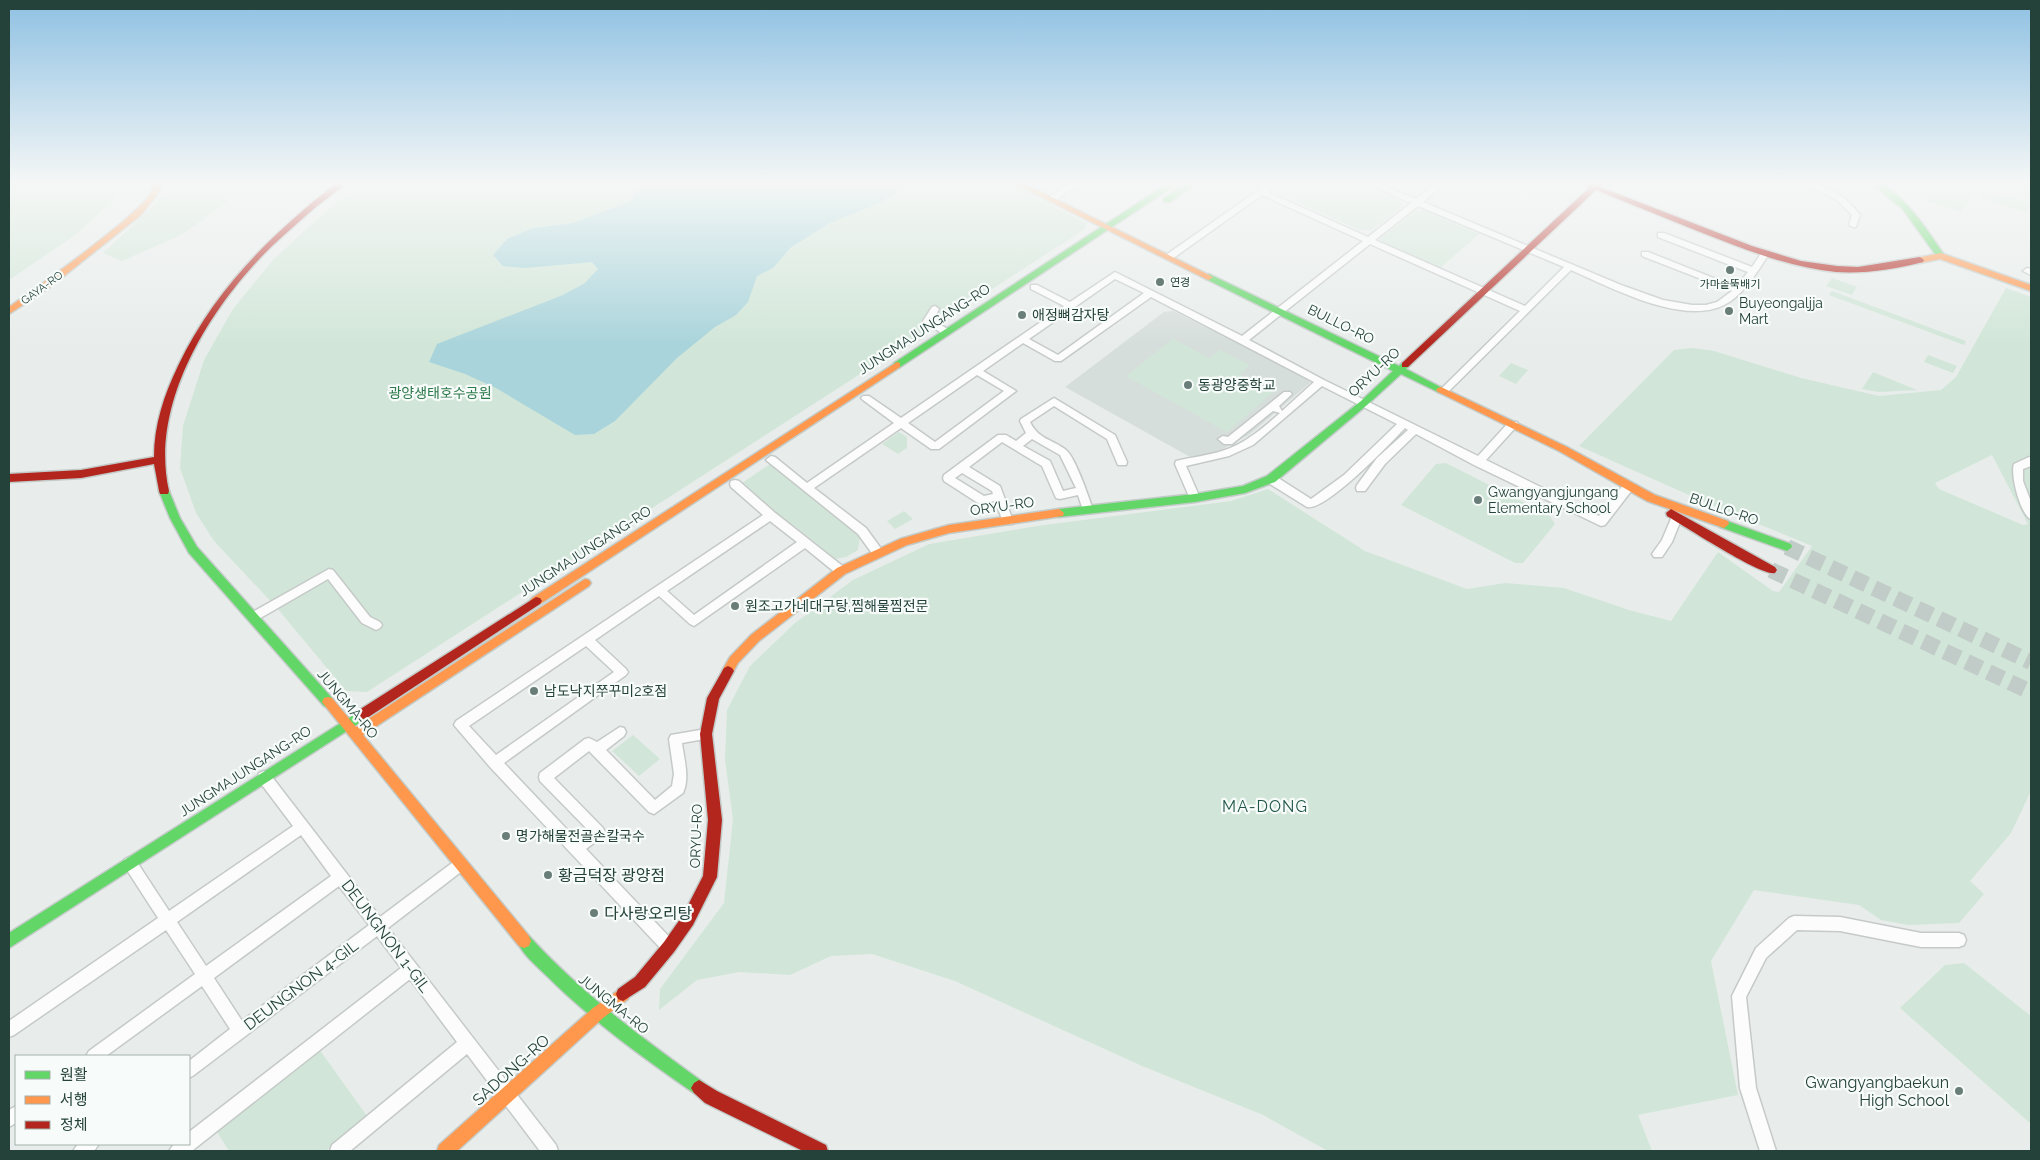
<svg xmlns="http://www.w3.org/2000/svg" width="2040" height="1160" viewBox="0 0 2040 1160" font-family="Raleway,'Noto Sans KR',sans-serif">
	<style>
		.built { fill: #d6dedb }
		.green { fill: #d1e6d8; fill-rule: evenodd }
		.water { fill: #a9d4db }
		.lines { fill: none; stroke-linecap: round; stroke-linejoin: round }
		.secondary-tunnel { stroke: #c1cbc8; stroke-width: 16; stroke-dasharray: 16 8; stroke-linecap: butt }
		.street-casing { stroke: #c5cac8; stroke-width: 3 }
		.fast-casing { stroke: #c3cbc8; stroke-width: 3 }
		.slow-casing { stroke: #c3cbc8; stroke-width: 3 }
		.jam-casing { stroke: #c3cbc8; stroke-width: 3 }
		.street { fill: #fcfcfc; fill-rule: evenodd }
		.fast { fill: #63d668; fill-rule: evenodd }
		.slow { fill: #ff974d; fill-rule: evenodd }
		.jam { fill: #b3261e; fill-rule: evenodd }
		.poi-dot { fill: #697e78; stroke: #f7fbf9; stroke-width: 2 }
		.labels { text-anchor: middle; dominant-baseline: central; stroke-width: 4.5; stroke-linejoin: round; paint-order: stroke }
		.far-poi-label { font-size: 11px; fill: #24423a; stroke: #f7fbf9; text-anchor: start }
		.far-street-label { font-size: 11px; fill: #24423a; stroke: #f7fbf9 }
		.poi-label { font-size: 14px; fill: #24423a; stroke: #f7fbf9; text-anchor: start }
		.street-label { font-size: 14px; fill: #24423a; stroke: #f7fbf9 }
		.park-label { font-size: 14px; fill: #2d7a4b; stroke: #f7fbf9 }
		.quarter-label { font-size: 16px; letter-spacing: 1px; fill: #1f5548; stroke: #f7fbf9 }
		.near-poi-label { font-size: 16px; fill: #24423a; stroke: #f7fbf9; text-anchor: start }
		.near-street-label { font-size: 16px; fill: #24423a; stroke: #f7fbf9 }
	</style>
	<rect width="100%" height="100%" fill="#e8edeb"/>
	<!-- built -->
	<path class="built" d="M1173,311L1308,378L1310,383L1249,435L1219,451L1190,457L1065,387L1164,312Z"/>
	<!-- green -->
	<path class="green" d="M54,182H108L124,191L78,233L9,280V191Z
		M173,182H255L183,234L122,261L103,253L151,208Z
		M364,182H1005L1087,223L1085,229L367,692L346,691L277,608L214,541L196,513L180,468L183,426L204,360L233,309L273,260L332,206Z
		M1288,182H1358L1399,199L1403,206L1372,230H1359L1281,195L1277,190Z
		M1882,182H1981L1961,212L1897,191Z
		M1995,182H2016L2031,189V199Z
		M1984,188L2031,203L2027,213L1978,197Z
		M1423,210L1479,234L1439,269L1382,244L1380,239L1415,211Z
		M1832,278L1857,287L1852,295L1826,286Z
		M2006,288L2031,297V791L2011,833L1970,881L1984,894L1959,923L1908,925L1881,920L1859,905L1754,890L1711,961L1738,1095L1638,1115L1652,1151H1328L1263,1115L1142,1066L955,981L872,954L831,956L790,975L739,972L697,980L659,1010L660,989L724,903L733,819L725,760L727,710L750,666L795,623L853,580L929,544L1037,526L1231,501L1268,489L1365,551L1467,589L1505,583L1564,588L1629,610L1671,621L1718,552L1773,591L1779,592L1812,546L1700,500L1579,446L1674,350L1693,348L1714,351L1801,378L1879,396L1941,390L1956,377ZM1992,455L2028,524L2023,525L1939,489L1935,483Z
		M1832,291L1966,341L1964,345L1829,295Z
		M1173,339L1273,392L1227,432L1126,376Z
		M1220,350L1250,365L1240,374L1210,358Z
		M1928,355L1957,366L1953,373L1924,362Z
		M1511,363L1528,370L1516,384L1499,376Z
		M1873,372L1917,390L1878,392L1862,389Z
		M899,432L907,437V448L898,454L882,444Z
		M773,462L860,537L858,550L846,557L836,559L796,527L760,504L739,485Z
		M1446,463L1549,515L1555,524L1523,563H1515L1401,505L1436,464Z
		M904,511L913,519L895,529L887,521Z
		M633,735L660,759L639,776L612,751Z
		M1964,963L2031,1016V1124L1900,1008L1945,965Z
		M319,1049L367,1116L326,1151H229L217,1132Z"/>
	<!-- water -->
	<path class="water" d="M643,182H906L904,187L882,202L830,223L790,248L773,268L757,276L748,302L736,315L715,327L677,358L615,421L594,434L575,435L496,388L465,374L429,362L437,344L563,295L585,283L598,269L592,262L525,268L503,266L493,255L507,239L533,228L573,223L631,201Z"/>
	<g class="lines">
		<!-- secondary-tunnel -->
		<path class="secondary-tunnel" d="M1787,547L2031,662
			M1771,570L2031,692"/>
		<!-- street casing -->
		<g class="street-casing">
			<path id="street" d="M1073,182H1083L1054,201H1048V197Z
				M1270,182H1279L1267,192L1368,237L1411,203L1364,182H1375L1416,199L1438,182H1447L1423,202L1621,285L1663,300L1692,305H1706L1717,302L1732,291L1642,256V252H1648L1736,287L1748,272L1658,237V233H1664L1752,267L1762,252H1768L1769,254C1757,272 1744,295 1724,305C1682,326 1610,287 1571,270L1447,393H1441L1439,391L1441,389L1520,311L1370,244L1249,340L1324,380L1478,456L1509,422H1517L1518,424L1517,426L1486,460L1599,516L1624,484H1632L1633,487L1632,490L1605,525L1601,526L1474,465L1416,434L1385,464L1365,491H1357L1356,488L1357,485L1377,458L1408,430L1405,428C1391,443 1325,512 1307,507L1267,482L1266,479L1267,476H1275L1311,499L1344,475L1397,424L1322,386L1253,445L1229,456L1186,466L1200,498L1199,501H1191L1175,464L1176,461C1191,457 1207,456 1222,451C1245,444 1263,428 1280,413L1273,411L1232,444H1224L1218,439L1223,436L1228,437L1284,392H1290L1292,394L1279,406L1282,411L1314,382L1151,297L1061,361H1055L1023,343L983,371L1016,391L939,449H931L901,428L814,488L866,528L882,550L884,553L882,556H874L858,534L766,460L771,456L775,457L807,483L894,423L863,400L861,398L863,396H869L901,418L1064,306L1031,289V285H1037L1070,302L1115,272L1242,336L1363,241L1262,195L1172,259H1166V255ZM1418,206L1564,267L1525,306L1375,240ZM1115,279L1144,293L1058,355L1029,339ZM977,375L1004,391L935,442L908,423Z
				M1800,182C1824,182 1846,196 1860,215L1856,227H1853L1849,225L1852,215L1837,200Z
				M2027,268L2031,269V275L2023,271Z
				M935,306L939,309L933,320L949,330V334H943L923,321L932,307Z
				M1054,398L1115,435L1127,462L1126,465H1118L1107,439L1054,406L1030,422C1039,440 1052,439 1066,450C1075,457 1089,498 1093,510L1092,513H1084L1078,495L1060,499L1056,498L1042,466L1002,442L969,467L1000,486L1013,521L1012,524H1004L995,501L978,503L944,481L943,478L944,475L998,435H1006L1016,441L1026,433L1020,421L1021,419ZM1032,439L1060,455L1076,488L1063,491L1050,461L1023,446ZM962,473L992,491L993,494L984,496L955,478Z
				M2029,457L2031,458V466L2023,469V481L2031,502V519C2021,516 2010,475 2014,464Z
				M735,480L739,481L774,512L845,568L847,571L845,574H837L805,548L694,626L690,624L659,596L595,640L626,669L628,672L626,675L504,763L577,840L589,831L540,781L539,777L540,773L585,739L589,738L597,742L620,727L624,728L626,732L624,736L606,750L655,800L672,786L674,774L669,739L671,735L706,729L710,730L712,734L710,738L682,743C684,759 690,778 683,793L654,814L649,812L589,751L554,778L603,828L605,832L603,836L586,849L674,942L676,947L674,952L669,954L664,952L490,767L454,725L456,721L763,515L731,487L730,484L731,481ZM770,521L797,542L694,615L667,591ZM586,646L614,672L496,755L469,726Z
				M1677,513L1682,517L1672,542L1662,557H1654L1652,554L1662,540L1673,514Z
				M329,569L333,570L370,617L380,622L382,625L380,628L376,630L362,623L328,579L257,620H249L247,617L249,614Z
				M264,771L269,773L380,917L456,860L461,858L466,860L468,864L466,868L388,928L556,1145L558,1151H540L467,1054L350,1151H330L332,1145L457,1042L410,979L193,1150L190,1151H169L174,1144H189V1132L401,968L377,936L194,1075L189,1078V1061L230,1029L202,986L106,1056H86L89,1051L195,974L166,930L14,1035L9,1037V1021L158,918L125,867L123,863L125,859L130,857L135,859L169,911L293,826L259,781L258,777L259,773ZM301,835L331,876L206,966L177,922ZM339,886L369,925L242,1021L214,978Z
				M1794,916L1840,917L1921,933H1959L1964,935L1966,940L1964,945L1959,947H1921L1840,931L1797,930L1766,958L1746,997L1756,1088L1776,1151H1760L1740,1088L1732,996L1756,948L1789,918Z
				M16,1106V1123L9,1127V1110Z
				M78,1144H99L94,1151H73Z"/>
		</g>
		<!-- fast casing -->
		<g class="fast-casing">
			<path id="fast" d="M9,182H21L9,186Z
				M1170,182H1180L900,367H894V363Z
				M1188,182H1198L1170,202H1164V198Z
				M1869,182C1898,182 1930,234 1945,256L1944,258H1938L1902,208Z
				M1209,274L1399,366L1402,363H1408L1410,365L1406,369L1446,390L1441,393L1438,392L1401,374L1367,405L1275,482L1245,493L1195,502L1059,517L1055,516L1054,513L1059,509L1195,494L1243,486L1267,476L1361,401L1393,371L1206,279L1205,277Z
				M164,487L169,491L180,518L197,547L332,698L334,702L332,706L328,707L324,706L189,553L170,518L159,491Z
				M1724,520L1791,544L1792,547L1787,551L1720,527L1719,524Z
				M363,709L367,710L369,714L367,718L9,948V933Z
				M524,934L529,936C581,993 642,1038 704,1083L707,1088L704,1093L699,1096L694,1093C642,1057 591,1020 547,976C537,966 522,954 517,941L519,936Z"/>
		</g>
		<!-- slow casing -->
		<g class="slow-casing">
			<path id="slow" d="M152,182H160V191L141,215L50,287L9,314V307C32,291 146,211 152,190C153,187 152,185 152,182Z
				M1011,182H1021L1213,277L1209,280L1206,279Z
				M1941,253L2031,285V291L1940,259L1920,263L1916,260L1917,258Z
				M897,362L900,363V367L540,604H532L530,601L532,598Z
				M1441,387L1567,447L1655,495L1728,521L1729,524L1724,528L1647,501L1559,451L1438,392L1436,390L1438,388Z
				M1059,509L1064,513L1063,516L949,533L907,545L845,574L759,641L738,663L732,674L728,676L724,674L722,671L730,657L751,635L837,568L900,539L949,525Z
				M585,579L589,580L591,583L589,586L363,735L529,936L531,941L529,946L524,948L519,946L322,702L324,698L328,697L332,698L356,727Z
				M623,987L628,989L630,994L628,999L603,1018L457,1151H437L439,1145L593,1008Z"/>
		</g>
		<!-- jam casing -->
		<g class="jam-casing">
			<path id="jam" d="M338,182H347C338,191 327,198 317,206C302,219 287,232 272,246C211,306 149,403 169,491L168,494H160L159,491L154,464L81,478L9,482V474L81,470L154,457C154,425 164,395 178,366C214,290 272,233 338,182Z
				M1577,182L1593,184L1595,182H1604L1600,187L1752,246L1801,261L1837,266L1858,267L1920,257L1924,260L1923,262C1895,269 1865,274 1836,272C1787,267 1741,248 1695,230C1662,217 1629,203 1596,190L1408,367H1402V363L1589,188Z
				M1671,509L1775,567L1777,570L1775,573C1762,577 1683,525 1667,516L1666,513Z
				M536,597L540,598L542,601L540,604L367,718L363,719L359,718L357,714L359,710Z
				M728,666L732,668L734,671L719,699L712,734L722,820L717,877L693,925L674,952L645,987L623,1001L618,999L616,994L618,989L635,977L664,942L683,915L703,876L708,820L700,734L707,698L724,668Z
				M699,1080L717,1091L826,1145L828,1151H803L705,1103L694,1093L691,1088L694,1083Z"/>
		</g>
		<!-- street -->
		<use href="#street" class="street"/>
		<!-- fast -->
		<use href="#fast" class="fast"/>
		<!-- slow -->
		<use href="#slow" class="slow"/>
		<!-- jam -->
		<use href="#jam" class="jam"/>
	</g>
	<!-- sky -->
	<linearGradient id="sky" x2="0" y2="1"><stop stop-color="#8fc1e3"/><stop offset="0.53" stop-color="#f5f7f6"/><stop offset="1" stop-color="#f5f7f6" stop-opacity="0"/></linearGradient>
	<rect width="2040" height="345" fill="url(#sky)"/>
	<!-- markers -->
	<g class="poi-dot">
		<circle cx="1730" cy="270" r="5"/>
		<circle cx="1160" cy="282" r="5"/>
		<circle cx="1729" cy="311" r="5"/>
		<circle cx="1022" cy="315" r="5"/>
		<circle cx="1188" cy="385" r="5"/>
		<circle cx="1478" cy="500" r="5"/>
		<circle cx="735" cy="606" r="5"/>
		<circle cx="534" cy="691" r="5"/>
		<circle cx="506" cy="836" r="5"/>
		<circle cx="548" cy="875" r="5"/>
		<circle cx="594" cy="913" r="5"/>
		<circle cx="1959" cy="1091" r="5"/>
	</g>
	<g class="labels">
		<!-- far-poi labels -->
		<g class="far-poi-label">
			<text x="1170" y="282">연경</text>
			<text x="1730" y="284" text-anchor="middle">가마솥뚝배기</text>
		</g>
		<!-- far-street labels -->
		<g class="far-street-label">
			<text transform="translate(42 288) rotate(-36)">GAYA-RO</text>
		</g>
		<!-- poi labels -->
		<g class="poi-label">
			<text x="1739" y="303">Buyeongaljja<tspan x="1739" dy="16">Mart</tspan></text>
			<text x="1032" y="315">애정뼈감자탕</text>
			<text x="1198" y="385">동광양중학교</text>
			<text x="1488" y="492">Gwangyangjungang<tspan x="1488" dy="16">Elementary School</tspan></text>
			<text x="745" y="606">원조고가네대구탕,찜해물찜전문</text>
			<text x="544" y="691">남도낙지쭈꾸미2호점</text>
			<text x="516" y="836">명가해물전골손칼국수</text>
		</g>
		<!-- street labels -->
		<g class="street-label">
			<text transform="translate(1341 324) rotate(26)">BULLO-RO</text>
			<text transform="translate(924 329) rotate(-33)">JUNGMAJUNGANG-RO</text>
			<text transform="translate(1374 372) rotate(-43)">ORYU-RO</text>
			<text transform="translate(1002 506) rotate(-8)">ORYU-RO</text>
			<text transform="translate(1724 509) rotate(19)">BULLO-RO</text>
			<text transform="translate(585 551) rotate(-33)">JUNGMAJUNGANG-RO</text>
			<text transform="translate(348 704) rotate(50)">JUNGMA-RO</text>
			<text transform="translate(245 771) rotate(-33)">JUNGMAJUNGANG-RO</text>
			<text transform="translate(696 836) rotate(-88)">ORYU-RO</text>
			<text transform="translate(614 1004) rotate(39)">JUNGMA-RO</text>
		</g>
		<!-- park labels -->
		<g class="park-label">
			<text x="440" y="393">광양생태호수공원</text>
		</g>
		<!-- quarter labels -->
		<g class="quarter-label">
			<text x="1265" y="806">MA-DONG</text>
		</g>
		<!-- near-poi labels -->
		<g class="near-poi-label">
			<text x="558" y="875">황금덕장 광양점</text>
			<text x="604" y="913">다사랑오리탕</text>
			<text x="1949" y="1082" text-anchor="end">Gwangyangbaekun<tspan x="1949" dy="18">High School</tspan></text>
		</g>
		<!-- near-street labels -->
		<g class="near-street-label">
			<text transform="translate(386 936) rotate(53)">DEUNGNON 1-GIL</text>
			<text transform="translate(301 985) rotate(-37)">DEUNGNON 4-GIL</text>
			<text transform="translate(511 1070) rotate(-42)">SADONG-RO</text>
		</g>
	</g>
	<!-- border -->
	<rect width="2040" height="1160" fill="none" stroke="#24423a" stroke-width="20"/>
	<!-- legend -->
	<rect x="15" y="1055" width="175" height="90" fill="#f7fbf9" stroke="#a3b1ad"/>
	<rect x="25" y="1071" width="25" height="8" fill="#63d668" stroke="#a3b1ad"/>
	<text x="60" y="1080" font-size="15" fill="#24423a">원활</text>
	<rect x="25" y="1096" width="25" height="8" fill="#ff974d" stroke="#a3b1ad"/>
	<text x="60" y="1105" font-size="15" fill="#24423a">서행</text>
	<rect x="25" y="1121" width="25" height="8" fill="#b3261e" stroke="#a3b1ad"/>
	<text x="60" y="1130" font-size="15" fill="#24423a">정체</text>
</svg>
